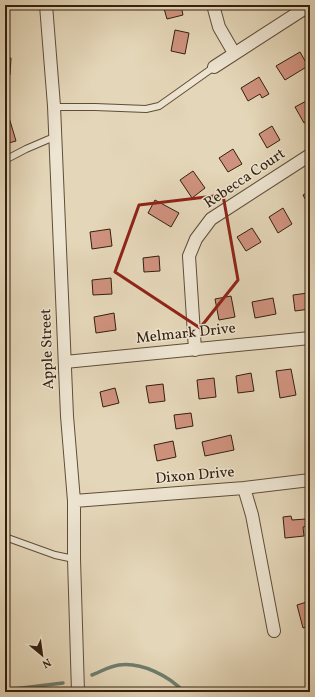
<svg xmlns="http://www.w3.org/2000/svg" width="315" height="697" viewBox="0 0 315 697" font-family="Vollkorn,serif">
	<style>
		.lines { fill: none; stroke-linecap: round; stroke-linejoin: round }
		.stream { stroke: #6e7c6d; stroke-width: 3.5 }
		.building { fill: #cf927e; stroke: #33200f }
		.service-casing { stroke: #5f4e39; stroke-width: 8 }
		.minor-casing { stroke: #5f4e39; stroke-width: 14 }
		.service { stroke: #ede4d1; stroke-width: 6 }
		.minor { stroke: #ede4d1; stroke-width: 12 }
		.marked { fill: none; stroke: #8f2418; stroke-width: 3; stroke-linejoin: round }
		.labels { text-anchor: middle; dominant-baseline: central; stroke-width: 3; stroke-linejoin: round; paint-order: stroke }
		.street-label { font-size: 15px; fill: #33200f; stroke: #ede4d1 }
	</style>
	<rect width="100%" height="100%" fill="#e4d6b8"/>
	<filter id="stains"><feTurbulence type="fractalNoise" baseFrequency=".005" numOctaves="4"/><feColorMatrix values="0 0 0 0 .2 0 0 0 0 .09 0 0 0 0 .02 0 0 0 .5 -.17"/></filter>
	<radialGradient id="worn" r=".72"><stop offset=".6" stop-color="#630" stop-opacity="0"/><stop offset="1" stop-color="#630" stop-opacity=".3"/></radialGradient>
	<g class="lines">
		<!-- stream -->
		<path class="stream" d="M92,675C100,672 110,666 119,665C142,662 169,676 184,692
			M5,690L63,683"/>
	</g>
	<!-- building -->
	<path class="building" d="M163,5H181L183,15L167,19Z
		M175,30L189,33L185,54L171,51Z
		M300,52L308,66L285,80L276,66Z
		M5,58H11L10,75L5,74Z
		M259,77L269,94L262,98L260,94L248,101L241,88Z
		M310,99V120L304,123L295,107Z
		M8,114L16,141L5,144V115Z
		M272,126L280,140L267,148L259,134Z
		M233,149L242,164L228,172L219,158Z
		M193,171L205,188L192,198L180,180Z
		M310,191V208L303,195Z
		M155,200L179,213L171,227L148,213Z
		M283,208L292,224L278,233L269,217Z
		M252,228L261,242L246,251L237,237Z
		M110,229L112,246L92,249L90,232Z
		M159,256L160,271L144,272L143,258Z
		M111,278L112,294L93,295L92,280Z
		M308,293L310,309L295,311L293,295Z
		M231,296L235,317L219,320L215,299Z
		M273,298L276,314L255,318L252,302Z
		M114,313L116,330L96,333L94,317Z
		M291,369L296,395L280,398L276,371Z
		M251,373L254,391L238,393L236,376Z
		M214,378L216,397L199,399L197,380Z
		M163,384L165,401L149,403L146,386Z
		M115,388L119,403L103,407L100,392Z
		M191,413L193,426L176,429L174,415Z
		M231,435L234,450L205,456L202,442Z
		M173,441L176,457L157,461L154,445Z
		M291,516L292,520L306,519L307,526L303,527L304,536L285,538L283,517Z
		M310,601V626L303,628L297,605Z"/>
	<g class="lines">
		<!-- service casing -->
		<g class="service-casing">
			<path id="service" d="M54,107H95L146,109L159,106L169,99L214,67
				M5,160L26,149L54,137
				M5,537L55,555L74,559"/>
		</g>
		<!-- minor casing -->
		<g class="minor-casing">
			<path id="minor" d="M46,5L54,106L67,416L74,501V559L78,692
				M213,5L219,27L234,53
				M214,67L310,5
				M195,350L189,256L196,239L211,219L310,155
				M65,362L310,338
				M244,488L252,515L274,631
				M74,501L244,488L310,480"/>
		</g>
		<!-- service -->
		<use href="#service" class="service"/>
		<!-- minor -->
		<use href="#minor" class="minor"/>
	</g>
	<!-- marked area -->
	<path class="marked" d="M223,195L238,280L200,328L115,272L139,205Z"/>
	<g class="labels">
		<!-- street labels -->
		<g class="street-label">
			<text transform="translate(245 179) rotate(-34)">Rebecca Court</text>
			<text transform="translate(186 334) rotate(-6)">Melmark Drive</text>
			<text transform="translate(48 349) rotate(-92)">Apple Street</text>
			<text transform="translate(195 476) rotate(-5)">Dixon Drive</text>
		</g>
	</g>
	<!-- margin -->
	<rect width="315" height="697" fill="none" stroke="#e4d6b8" stroke-width="20"/>
	<rect x="6" y="6" width="303" height="685" fill="none" stroke="#33200f" stroke-width="2"/>
	<rect x="10" y="10" width="295" height="677" fill="none" stroke="#33200f"/>
	<!-- north arrow -->
	<g transform="translate(42 655) rotate(151)" stroke="#ede4d1" stroke-width="3" paint-order="stroke">
	<path d="M0-3L7 15L0 10L-7 15Z" fill="#33200f"/>
	<text y="-6" font-size="11" font-weight="bold" text-anchor="middle" fill="#33200f">N</text>
	</g>
	<rect width="100%" height="100%" filter="url(#stains)"/>
	<rect width="100%" height="100%" fill="url(#worn)"/>
</svg>
